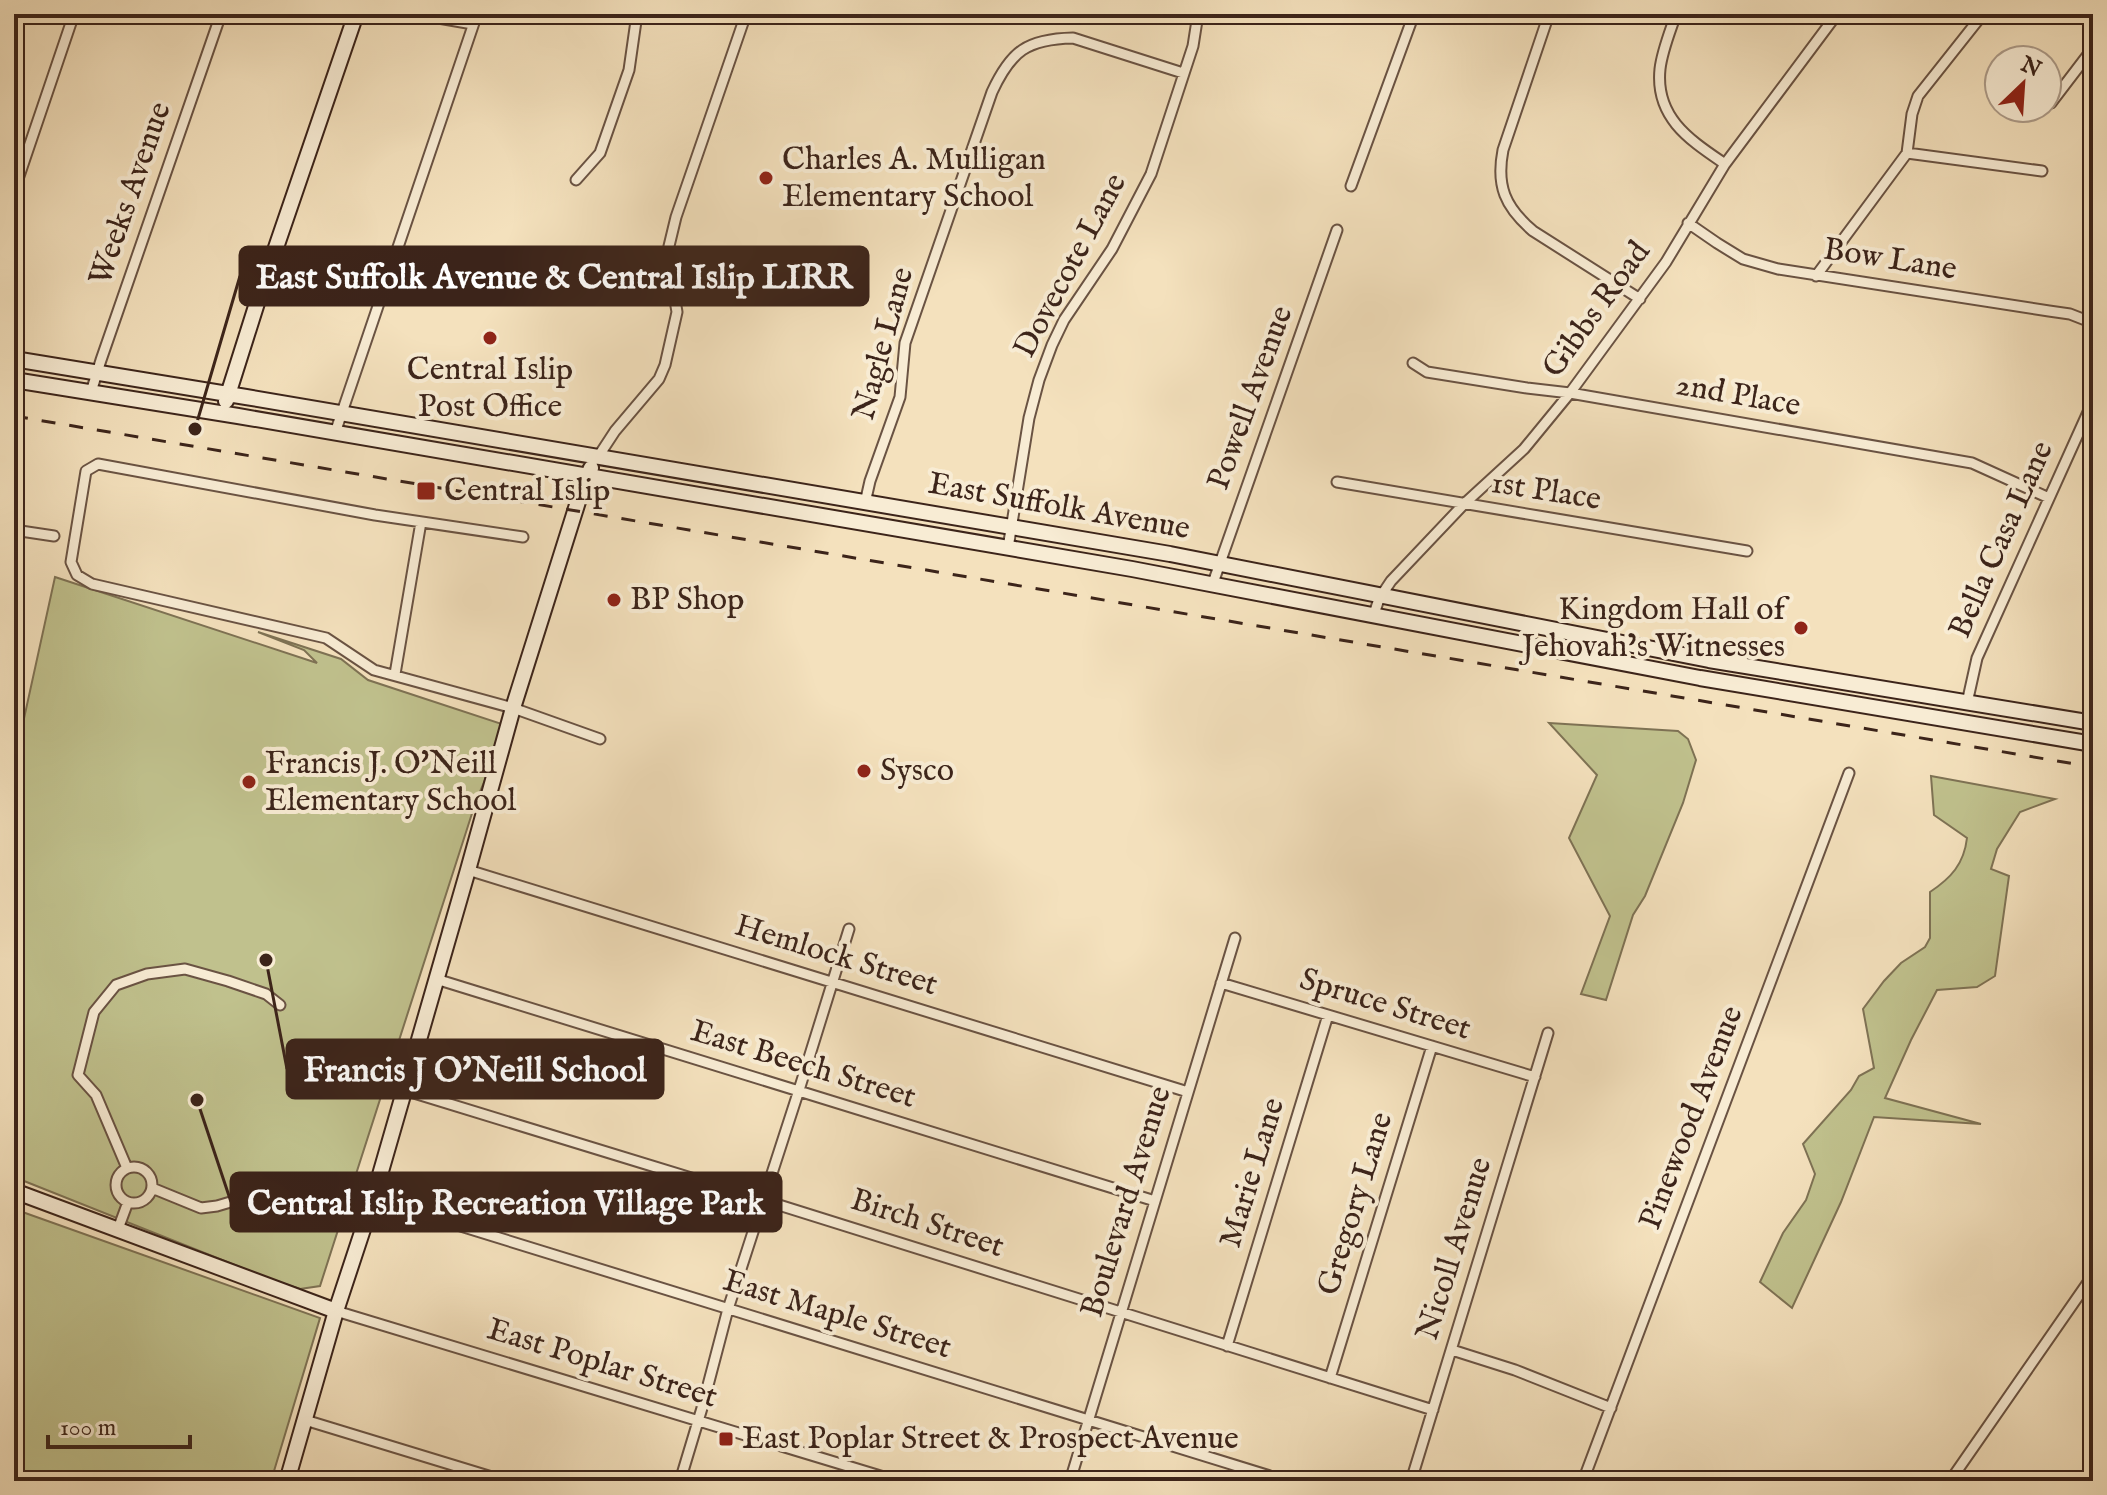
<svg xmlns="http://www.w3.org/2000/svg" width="2107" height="1495" viewBox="0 0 2107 1495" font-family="'IM FELL English',serif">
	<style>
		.green { fill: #c0c18d; stroke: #7e7254; stroke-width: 2 }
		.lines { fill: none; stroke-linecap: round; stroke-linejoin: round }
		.street-casing { stroke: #6a5343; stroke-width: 13 }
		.secondary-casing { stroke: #3c241a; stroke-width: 18 }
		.street { stroke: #f8ecd4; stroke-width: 9 }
		.secondary { stroke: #f8ecd4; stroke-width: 14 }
		.rail { stroke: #3c241a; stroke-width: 3; stroke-dasharray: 14 14; stroke-linecap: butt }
		.poi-dot { fill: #8f2418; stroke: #f8ecd4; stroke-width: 3 }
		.labels { text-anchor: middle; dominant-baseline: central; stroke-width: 8; stroke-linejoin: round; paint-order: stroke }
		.poi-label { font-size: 32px; fill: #3c241a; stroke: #f8ecd4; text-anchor: start }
		.street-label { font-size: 32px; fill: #3c241a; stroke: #f8ecd4 }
		.leader { fill: none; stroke: #3c241a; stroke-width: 3 }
		.callout-dot { fill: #3c241a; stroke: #f8ecd4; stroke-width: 3 }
		.callout { fill: #3c241a; stroke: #3c241a; stroke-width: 3 }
		.callout-label { font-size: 34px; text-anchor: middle; font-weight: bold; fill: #fff }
	</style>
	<rect width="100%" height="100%" fill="#f4e1bd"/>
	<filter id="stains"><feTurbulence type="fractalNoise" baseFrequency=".0025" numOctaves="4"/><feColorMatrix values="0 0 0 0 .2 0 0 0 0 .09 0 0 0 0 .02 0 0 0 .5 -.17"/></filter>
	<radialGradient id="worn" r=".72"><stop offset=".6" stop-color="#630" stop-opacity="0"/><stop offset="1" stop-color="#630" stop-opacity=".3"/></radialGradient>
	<!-- green -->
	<path class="green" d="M55,577L317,663L304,650L258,632L341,659L368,680L508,726L476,801L320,1286L300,1289L270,1279L14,1177V764Z
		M1549,723L1678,731L1688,739L1696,760L1683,803L1645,896L1633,915L1606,1000L1581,994L1610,916L1569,838L1597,775Z
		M1931,776L2055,799L2020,812L1997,849L1991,869L2009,876L1995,976L1977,987L1937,990L1911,1040L1885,1098L1981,1124L1874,1117L1841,1202L1792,1308L1760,1282L1783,1233L1806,1200L1815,1174L1803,1144L1851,1090L1859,1076L1874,1068L1863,1009L1884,981L1901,963L1925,947L1930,938V892C1951,878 1964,864 1967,838L1934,815Z
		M14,1209L320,1318L271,1481H14Z"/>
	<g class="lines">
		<!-- street casing -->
		<g class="street-casing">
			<path id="street" d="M415,14L473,24
				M1549,14L1503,150C1496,186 1505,207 1533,231L1640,299
				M1676,14C1670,32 1662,51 1660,69C1655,118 1690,140 1725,164
				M2051,103L2093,48
				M1907,153L2042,171
				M576,180L600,153L629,70L637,14
				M1351,186L1414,14
				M14,191L74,14
				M1688,223L1717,243L1743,259L1778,269L2049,311L2070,314L2093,323
				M1816,276L1907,153L1912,114L1918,96L1983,14
				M1413,363L1427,372L1527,388L1570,393L1972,463L2049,498
				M91,392L101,360L221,14
				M335,433L477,14
				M598,457L615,431L659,379L665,365L677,312L671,277L669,246L676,217L746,14
				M1337,482L1747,551
				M865,503L870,481L900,397L905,343L992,92C1011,51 1027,39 1073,38L1183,73
				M14,530L54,536
				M523,537L375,515L98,464L86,471L71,562L77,575L92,584L326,638L374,670L513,708L600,739
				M1008,548L1029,418L1039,380L1052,345L1064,320L1112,249L1151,174L1193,46L1198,14
				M1213,583L1337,230
				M1374,614L1379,599L1391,581L1464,504L1524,449L1570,393L1666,262L1725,164L1837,14
				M395,674L421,522
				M1967,703L1977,658L2093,401
				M468,870L1188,1092
				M436,979L1155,1201
				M1221,983L1535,1077
				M404,1090L763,1200L1433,1410
				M116 1185a18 18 0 1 1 36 0a18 18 0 1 1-36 0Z
				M127,1168L96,1095L78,1075L94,1012L116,985L147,974L185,969L228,981L266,994L280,1005
				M152,1188L201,1208L217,1206L244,1198
				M373,1199L1286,1481
				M118,1229L128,1202
				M336,1311L897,1481
				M1227,1346L1328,1015
				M1452,1350L1515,1370L1611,1408
				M1330,1378L1432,1046
				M305,1420L505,1481
				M680,1481L702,1408L728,1309L799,1090L849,929
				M1070,1481L1235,938
				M1411,1481L1548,1033
				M1583,1481L1849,773
				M1950,1481L2093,1275"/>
		</g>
		<!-- secondary casing -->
		<g class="secondary-casing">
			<path id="secondary" d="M14,359L246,397L1170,554L1709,660L2093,723
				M14,380L238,416L1132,569L1700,678L2093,744
				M226,401L257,303L356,14
				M14,1191L336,1311
				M287,1481L336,1311L373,1199L468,870L513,708L582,489L591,468"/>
		</g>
		<!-- street -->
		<use href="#street" class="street"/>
		<!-- secondary -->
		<use href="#secondary" class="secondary"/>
		<!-- rail -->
		<path class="rail" d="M14,416L2093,767"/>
	</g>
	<!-- markers -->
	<g class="poi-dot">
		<circle cx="766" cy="178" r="8"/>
		<circle cx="490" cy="338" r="8"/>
		<rect x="416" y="481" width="20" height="20" rx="4"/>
		<circle cx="614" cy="600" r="8"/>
		<circle cx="1801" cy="628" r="8"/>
		<circle cx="864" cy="771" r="8"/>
		<circle cx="249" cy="782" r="8"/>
		<rect x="718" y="1431" width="16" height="16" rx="4"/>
	</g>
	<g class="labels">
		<!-- poi labels -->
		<g class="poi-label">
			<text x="782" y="160">Charles A. Mulligan<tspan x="782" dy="37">Elementary School</tspan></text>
			<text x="490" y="370" text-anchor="middle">Central Islip<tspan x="490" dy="37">Post Office</tspan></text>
			<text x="444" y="491">Central Islip</text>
			<text x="630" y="600">BP Shop</text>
			<text x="1785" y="610" text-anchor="end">Kingdom Hall of<tspan x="1785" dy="37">Jehovah’s Witnesses</tspan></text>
			<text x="265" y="764">Francis J. O'Neill<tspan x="265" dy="37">Elementary School</tspan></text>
			<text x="880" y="771">Sysco</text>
			<text x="742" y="1439">East Poplar Street &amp; Prospect Avenue</text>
		</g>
		<!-- street labels -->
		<g class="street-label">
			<text transform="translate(131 194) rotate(-71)">Weeks Avenue</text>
			<text transform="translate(1890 260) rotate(9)">Bow Lane</text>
			<text transform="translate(1071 266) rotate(-62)">Dovecote Lane</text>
			<text transform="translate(1597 310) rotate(-54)">Gibbs Road</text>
			<text transform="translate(884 344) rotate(-75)">Nagle Lane</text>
			<text transform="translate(1738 396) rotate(10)">2nd Place</text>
			<text transform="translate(1251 398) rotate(-70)">Powell Avenue</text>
			<text transform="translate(1546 492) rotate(9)">1st Place</text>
			<text transform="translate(1059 507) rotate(10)">East Suffolk Avenue</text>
			<text transform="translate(2002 540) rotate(-66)">Bella Casa Lane</text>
			<text transform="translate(836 956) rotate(17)">Hemlock Street</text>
			<text transform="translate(1385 1005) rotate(17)">Spruce Street</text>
			<text transform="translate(803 1065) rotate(17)">East Beech Street</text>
			<text transform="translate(1692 1118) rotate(-69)">Pinewood Avenue</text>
			<text transform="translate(1253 1173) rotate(-73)">Marie Lane</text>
			<text transform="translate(1127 1202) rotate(-73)">Boulevard Avenue</text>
			<text transform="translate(1356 1204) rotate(-73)">Gregory Lane</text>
			<text transform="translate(927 1224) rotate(18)">Birch Street</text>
			<text transform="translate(1455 1249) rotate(-73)">Nicoll Avenue</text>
			<text transform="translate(837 1315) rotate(17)">East Maple Street</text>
			<text transform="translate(602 1364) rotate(17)">East Poplar Street</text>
		</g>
	</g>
	<!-- callouts -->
	<path class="leader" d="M195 429L240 276M266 960L287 1069M197 1100L231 1202"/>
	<g class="callout-dot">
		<circle cx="195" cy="429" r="8"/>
		<circle cx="266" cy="960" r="8"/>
		<circle cx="197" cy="1100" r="8"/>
	</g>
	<g class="callout">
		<rect x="240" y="247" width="628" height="58" rx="8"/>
		<rect x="287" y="1040" width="376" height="58" rx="8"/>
		<rect x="231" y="1173" width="550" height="58" rx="8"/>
	</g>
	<g class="callout-label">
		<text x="554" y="288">East Suffolk Avenue &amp; Central Islip LIRR</text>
		<text x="475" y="1081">Francis J O'Neill School</text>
		<text x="506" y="1214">Central Islip Recreation Village Park</text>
	</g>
	<!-- margin -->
	<rect width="2107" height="1495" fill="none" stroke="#f4e1bd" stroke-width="48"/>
	<rect x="16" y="16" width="2075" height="1463" fill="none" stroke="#3c241a" stroke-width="4"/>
	<rect x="24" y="24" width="2059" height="1447" fill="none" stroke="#3c241a" stroke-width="2"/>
	<!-- north arrow -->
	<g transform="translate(2023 84) rotate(25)"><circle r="38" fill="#f8ecd4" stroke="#ad9c8a" stroke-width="2"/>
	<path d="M0-6L14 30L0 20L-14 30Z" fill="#8f2418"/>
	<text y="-12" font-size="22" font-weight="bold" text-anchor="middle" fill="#3c241a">N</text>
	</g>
	<!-- scale -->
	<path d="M48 1435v12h142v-12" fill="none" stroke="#3c241a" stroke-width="4"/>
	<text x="60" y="1435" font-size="24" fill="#3c241a" stroke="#f8ecd4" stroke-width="6" paint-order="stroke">100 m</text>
	<rect width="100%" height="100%" filter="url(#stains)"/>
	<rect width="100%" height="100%" fill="url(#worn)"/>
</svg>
